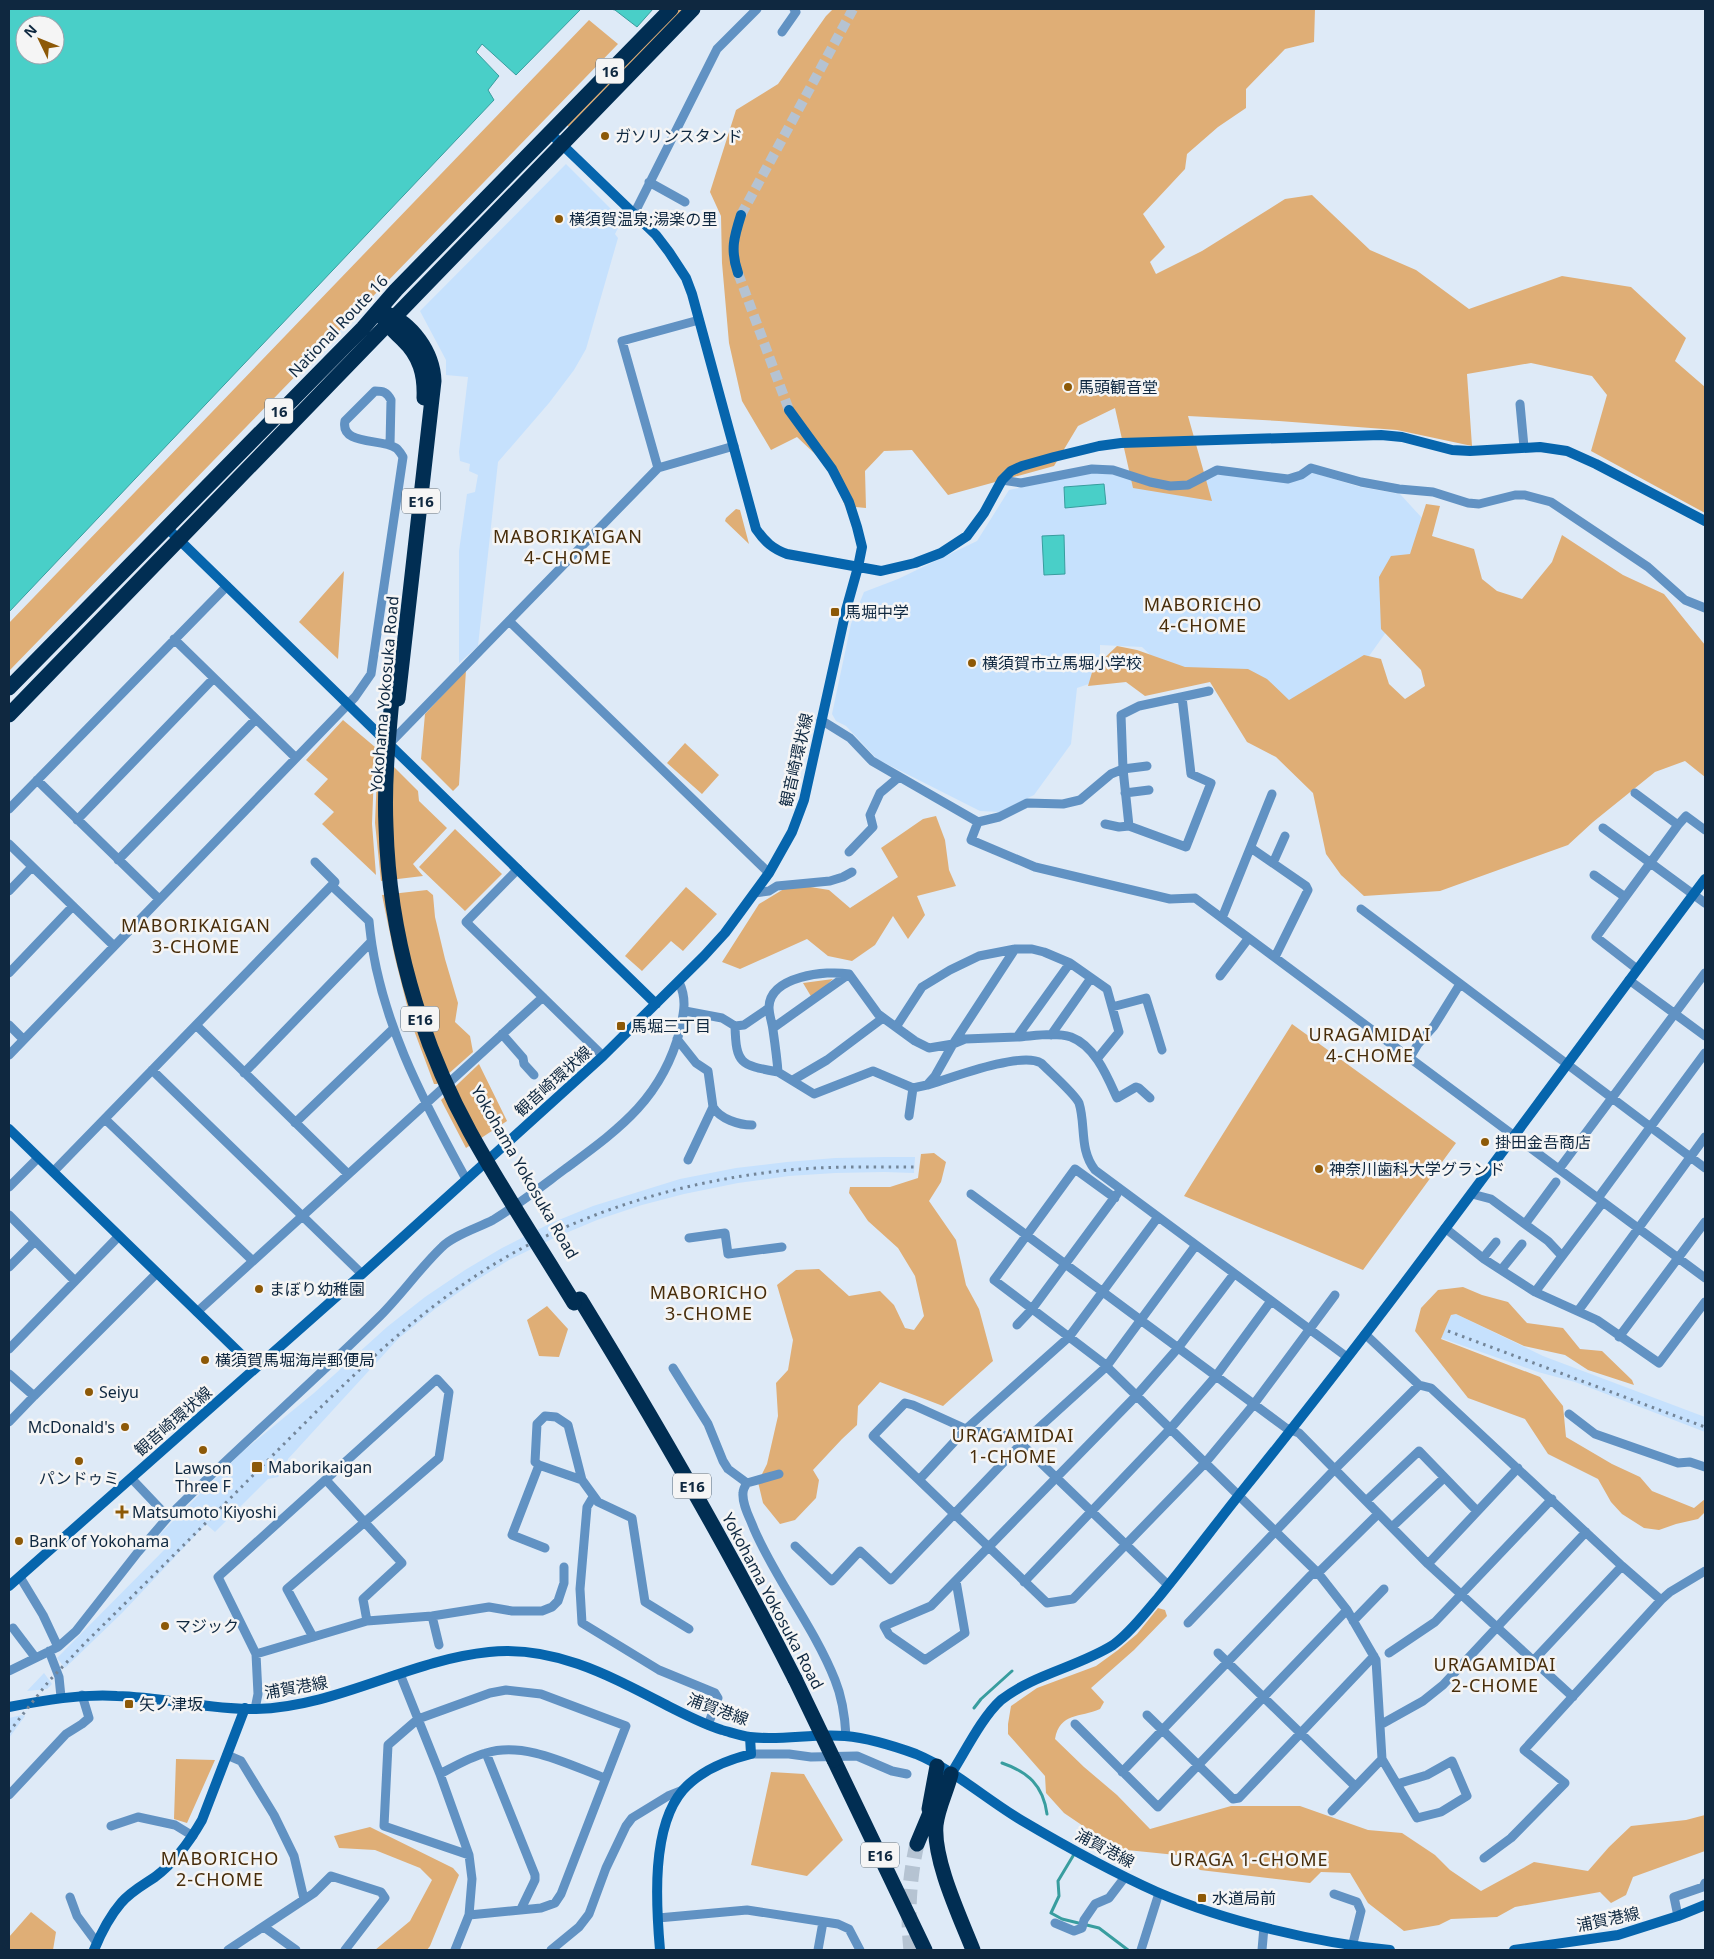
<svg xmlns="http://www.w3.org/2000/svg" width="1714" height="1959" viewBox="0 0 1714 1959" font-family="'Noto Sans','Noto Sans JP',sans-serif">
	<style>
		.built { fill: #c6e1fd }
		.green { fill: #dfae76 }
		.water { fill: #49cfc8; stroke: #389d9f; fill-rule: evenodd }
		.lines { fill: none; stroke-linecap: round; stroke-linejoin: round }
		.stream { stroke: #389d9f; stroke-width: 3 }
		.secondary-tunnel { stroke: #b5c3d2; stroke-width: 10; stroke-dasharray: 10 5; stroke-linecap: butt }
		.highway-tunnel { stroke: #b5c3d2; stroke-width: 15; stroke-dasharray: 15 8; stroke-linecap: butt }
		.street { stroke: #6192c3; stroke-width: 9 }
		.secondary { stroke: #0665ad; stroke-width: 10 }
		.highway { stroke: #012e53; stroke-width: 15 }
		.rail { stroke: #738598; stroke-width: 3; stroke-dasharray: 2.5 5; stroke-linecap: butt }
		.highway-bridge { stroke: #012e53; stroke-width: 15 }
		.poi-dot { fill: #8d5907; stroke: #f5f5f5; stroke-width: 2 }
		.labels { text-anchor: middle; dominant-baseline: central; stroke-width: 5; stroke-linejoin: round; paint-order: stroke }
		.shield { fill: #f5f5f5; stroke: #546676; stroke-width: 1 }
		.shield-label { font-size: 15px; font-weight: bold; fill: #0f2840 }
		.poi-label { font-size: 16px; fill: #0f2840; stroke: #f5f5f5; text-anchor: start }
		.street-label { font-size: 16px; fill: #0f2840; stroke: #f5f5f5 }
		.neighbourhood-label { font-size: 18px; letter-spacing: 1px; fill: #472d0b; stroke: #f5f5f5 }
	</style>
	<rect width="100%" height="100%" fill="#deeaf7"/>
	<!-- built -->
	<path class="built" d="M566,164L622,220L615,234L618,238L586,349L574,370L549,403L498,462L478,646L459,663V551L467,494L475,492L478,475L469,471L470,464L460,461L459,452L468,377L446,375V360L420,311Z
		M1311,472L1360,487L1400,494L1434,531L1395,586L1394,621L1322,722L1248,686L1163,667L1142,647L1100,645V680L1077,688L1071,744L1034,795L999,812L980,811L877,759L846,726L836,721L832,714L851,624L864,592L898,579L977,541L1009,490L1087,473L1217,474L1292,482Z
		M885,1157H915L914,1173L884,1172L835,1173L789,1176L738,1183L684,1194L642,1205L597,1220L554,1238L509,1260L472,1283L435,1309L398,1339L288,1459L285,1469L278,1477L268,1479L215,1532L206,1524L122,1613L65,1668L57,1658L169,1545L160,1534L242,1452L314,1393L387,1327L425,1297L465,1270L502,1248L549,1224L593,1206L680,1179L736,1168L787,1162L835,1158Z
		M1456,1314L1543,1356L1705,1417V1432L1575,1382L1538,1372L1441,1338L1451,1315Z
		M44,1673L52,1684L47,1689L27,1691Z
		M22,1715L25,1716L9,1738V1718Z"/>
	<!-- green -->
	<path class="green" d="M677,9H684L569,127L566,124Z
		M833,9H1315L1314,42L1285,49L1246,89V108L1218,127L1187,154L1185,169L1143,214L1165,247L1150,262L1156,274L1202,251L1285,199L1312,195L1370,250L1416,270L1469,309L1562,276L1631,287L1686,338L1675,361L1705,387V513L1591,451L1607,395L1592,376L1531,363L1467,374L1472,446L1397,430L1279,421L1188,416L1212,501L1133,488L1115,408L1078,426L1054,466L948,495L912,450L884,451L865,471L866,508L845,506L830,468L797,437L771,450L742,401L729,343L722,263L721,216L710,192L736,110L778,84L826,16Z
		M589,20L618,44L9,671V623Z
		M1426,504L1440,506L1432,536L1474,549L1482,579L1497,591L1522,599L1552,562L1562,535L1623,575L1664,594L1705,645V777L1685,761L1655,772L1593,822L1568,845L1440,891L1364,896L1341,875L1326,854L1313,793L1276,757L1247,742L1210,682L1145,696L1126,682L1088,686L1093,669L1117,646L1137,650L1185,667L1248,669L1267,679L1289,700L1364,655L1381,659L1389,684L1405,699L1425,686L1421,670L1381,629L1379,577L1391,556L1410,554Z
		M736,509L740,510L749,544L725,521L726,518Z
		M344,571L338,659L299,622Z
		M466,670L459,785L453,791L421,759L425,714Z
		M343,720L375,747L372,824L376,875L322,824L334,812L314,794L328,779L306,760Z
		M685,743L719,775L702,794L667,763Z
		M378,751L418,791L419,801L447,828L413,864L423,876L381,881L375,823Z
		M936,816L945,840L949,870L956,886L917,896L925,915L908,939L893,916L875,945L852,961L828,956L807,939L740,969L722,962L759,904L792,884L829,890L850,908L898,877L881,848L923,819Z
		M455,829L502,874L465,911L419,867Z
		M686,887L717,914L683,951L671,941L642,971L625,956Z
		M427,890L433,895L435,917L445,959L458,1003L455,1022L470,1036L473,1052L437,1084H434L412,1025L395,958L382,895Z
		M833,979L812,998L803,983Z
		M1292,1024L1456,1143L1363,1270L1184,1196Z
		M479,1064L507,1121L466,1148L441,1100Z
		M934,1153L946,1162L941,1182L929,1201L956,1240L966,1285L979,1309L993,1361L943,1406L880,1382L858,1406L857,1425L842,1439L813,1470L819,1480L816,1498L795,1520L780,1524L763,1503L758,1482L767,1464L778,1416L776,1383L788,1370L793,1340L777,1285L796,1270L819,1269L849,1296L880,1291L894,1305L905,1328L914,1330L924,1316L915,1276L898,1248L868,1221L849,1193L850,1187H890L918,1178L921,1154Z
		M1463,1287L1482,1295L1508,1302L1527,1323L1563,1328L1580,1349L1602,1351L1632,1380L1634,1385L1588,1370L1565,1355L1524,1346L1456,1314L1451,1315L1441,1339L1540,1377L1563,1406L1566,1437L1612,1464L1640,1477L1652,1491L1694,1508L1705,1499V1512L1698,1519L1676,1524L1659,1530L1644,1528L1622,1514L1611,1502L1598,1479L1548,1454L1525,1419L1468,1398L1415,1331L1421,1308L1438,1290Z
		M547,1306L568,1329L559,1357L539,1356L527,1320Z
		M1158,1608L1165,1610L1167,1616L1134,1650L1091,1688L1104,1702L1100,1709C1080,1718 1060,1712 1055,1739L1084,1767L1117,1795L1150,1829L1231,1806H1300L1368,1830L1402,1833L1435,1855L1450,1870L1481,1891L1534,1862L1588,1871L1609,1847L1631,1826L1686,1820L1705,1815V1851L1633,1877L1626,1895L1611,1903L1600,1892L1515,1907L1497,1917L1451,1919L1439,1925L1404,1931L1368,1903L1350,1873L1321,1872L1310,1883L1200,1870L1186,1856L1117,1849L1064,1813L1046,1793L1045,1776L1008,1734V1724L1011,1706L1037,1688L1096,1666L1118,1650L1137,1634Z
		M176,1759L215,1760L187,1823L174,1819Z
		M771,1772L804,1774L843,1840L807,1876L751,1865Z
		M370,1827L453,1868L459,1875L430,1946L427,1950H375L410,1921L432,1880L420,1868L375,1850L339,1848L334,1836Z
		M31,1912L56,1932L53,1950H9V1937Z"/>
	<!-- water -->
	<path class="water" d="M9,9H581L516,75L482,44L476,52L499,76L488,90L494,100L9,612ZM25,25H55V55H25Z
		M610,9H653L637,27L615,10Z
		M1104,484L1106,504L1065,508L1064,487Z
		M1064,535L1065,574L1044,575L1042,536Z"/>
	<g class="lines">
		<!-- stream -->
		<path class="stream" d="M974,1708L981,1699L1012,1671
			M1002,1763C1028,1772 1043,1785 1047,1814
			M1073,1856L1058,1881L1059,1896L1051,1913L1062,1919L1099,1928L1128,1950"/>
		<!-- secondary-tunnel -->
		<path class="secondary-tunnel" d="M741,215L853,9
			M738,273L789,410"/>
		<!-- highway-tunnel -->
		<path class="highway-tunnel" d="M911,1950C907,1916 909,1878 917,1844"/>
		<!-- street -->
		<path class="street" d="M782,32L796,12L794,9
			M649,182L685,202
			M634,214L717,49L757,9
			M1520,404L1524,447
			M658,468L622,341L699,320
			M1002,480L1021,483L1092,469L1113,470L1150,482L1170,486L1188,485L1217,470L1288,479L1301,475L1311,468L1361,482L1399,489L1433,492L1468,503L1479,504L1515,495H1525L1551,502L1648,567L1685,600L1705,608
			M509,621L769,873
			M174,639L296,758
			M821,720L850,738L872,761L978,822L971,840L1035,867L1170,899L1195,898L1705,1278
			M389,744L658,468L734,446
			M1147,766L1123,769L1129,826L1186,847L1211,783L1191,774L1182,697
			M37,780L159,899
			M1125,793L1149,790
			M1635,793L1678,825
			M9,809L227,586
			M77,820L214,678
			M978,822L999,817L1027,803L1063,804L1080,800L1111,774L1123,769L1121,715L1139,706L1209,691
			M1105,824L1119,827L1129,826
			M1603,828L1705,903
			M9,844L114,946
			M1251,848L1306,886L1308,890L1275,957
			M849,852L873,827L870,815L880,793L899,777
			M118,860L256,719
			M1273,863L1285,836
			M518,869L466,922L603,1056
			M1594,875L1625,897
			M332,886L369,921C377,1014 422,1099 466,1179
			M9,891L32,867
			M755,893L769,891L777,886L830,881L843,877L852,872
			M1361,909L1705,1168
			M1222,918L1272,794
			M1015,949L953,1044L935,1076L927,1085L913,1088L873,1071L814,1094L778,1072C777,1058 775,1044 773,1030C772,1022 769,1015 769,1007C770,976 826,970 849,974L878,1014L915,1041L929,1048L953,1044L965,1039L1017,1037L1070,963
			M1637,969L1596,937L1678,825L1686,816L1705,830
			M9,973L73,906
			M1220,976L1248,939
			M1629,980L1705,1036
			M1112,1007L1146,998L1162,1050
			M685,1011L722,1018L735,1026L744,1025L769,1008
			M9,1025L23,1039
			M196,1025L348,1174
			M735,1026C736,1065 741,1065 778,1072
			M896,1027L922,987L950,970L979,956L1015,949H1032L1044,952L1070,963L1107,989L1119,1032L1097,1059
			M773,1028L849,974
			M502,1034L523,1058L524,1064L534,1075
			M1051,1035L1091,978
			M1017,1037C1034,1036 1055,1032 1071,1037C1095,1046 1107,1076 1117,1098L1136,1087L1139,1088L1150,1098
			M677,1039L696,1063L708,1071L713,1107L688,1160
			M9,1055L355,697L371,674L403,457C401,454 399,450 396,448C382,438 340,446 345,421L375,391C383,391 387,392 391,400L390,445
			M1409,1059L1418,1044L1434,1026L1460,984
			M152,1070L362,1274
			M244,1073L370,943
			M793,1080L827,1060L883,1018
			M928,1085C951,1078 1021,1051 1041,1063C1049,1071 1075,1094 1079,1103C1086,1125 1079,1150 1095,1170L1347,1357
			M713,1107C720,1119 739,1125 752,1125
			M909,1116L913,1088
			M105,1119L253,1261
			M295,1123L393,1029
			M1559,1169L1705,973
			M53,1172L335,882L315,862
			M9,1187L38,1158
			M971,1194L1286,1428L1299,1433L1428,1564L1573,1697
			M1472,1194L1491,1199L1548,1241L1562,1256
			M1115,1198L1075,1169L994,1280L1102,1362L1318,1573L1347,1610L1376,1660L1382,1759L1417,1818L1441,1812L1467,1796L1452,1761L1427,1775L1397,1784
			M1598,1198L1705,1053
			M9,1215L75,1281
			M1158,1217L1069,1337L966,1429L919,1480L1047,1603L1073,1599L1205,1463L1254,1404L1335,1295
			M1525,1224L1556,1182
			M1445,1228L1484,1259L1535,1292L1597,1320L1659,1363L1705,1302
			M689,1238L725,1233L728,1254L782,1247
			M1483,1258L1496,1242
			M9,1267L35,1241
			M1501,1270L1522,1244
			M1535,1292L1603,1202
			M1578,1311L1705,1137
			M197,1312L543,997
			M1017,1325L1032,1309L1117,1194
			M1365,1334L1419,1385L1431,1388L1622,1566L1661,1600
			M1619,1337L1705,1222
			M9,1349L119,1236
			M673,1368L708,1424L723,1461L728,1469L747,1483
			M9,1374L34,1396L9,1422
			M34,1396L157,1273
			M1569,1414L1595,1434L1678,1463L1690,1462L1705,1467
			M539,1465L535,1462L537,1424L545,1416L556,1417L568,1425L582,1480
			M779,1474L747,1483C745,1486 743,1489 743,1493C742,1505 750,1518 754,1529C777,1582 814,1627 835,1680C842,1697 845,1718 846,1736
			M131,1478L168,1517
			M326,1480L402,1563L363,1599L367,1621
			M919,1480L873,1436L905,1403L913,1405L966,1429L1014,1437L1168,1585
			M593,1497L587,1507L580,1589L582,1623L659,1670L715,1693L718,1698L708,1725
			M1366,1501L1419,1451L1477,1511
			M1392,1527L1444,1478
			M795,1546L832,1581L860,1551L891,1580L1021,1444L1106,1367L1196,1245
			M545,1548L512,1535L539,1465L582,1480L598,1502L632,1518L645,1602L689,1629
			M1428,1564L1518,1468
			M20,1577L43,1615L58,1647
			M956,1581L965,1633L925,1660L889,1635L884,1626L931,1606L1136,1396L1178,1348L1234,1274
			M1024,1582L1170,1429L1216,1376L1271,1301
			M432,1616L439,1645
			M1353,1621L1384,1589
			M1188,1623L1335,1469L1419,1385
			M13,1628L35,1657
			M49,1651L59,1677L61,1697
			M1218,1653L1355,1786
			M1389,1653L1435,1622L1552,1499
			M256,1654L367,1621L432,1616L489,1607L512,1611H542L552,1607L558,1601L564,1583V1567
			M1533,1661L1622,1566
			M9,1671L58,1647L76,1631L138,1552L168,1517C237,1448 311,1384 380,1316C402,1294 420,1268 442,1247C454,1235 478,1228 493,1220C518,1205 542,1186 565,1169C619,1129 662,1099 680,1030C684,1012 687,999 679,982
			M400,1674L440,1774L469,1855L472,1879L469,1915L455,1950
			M255,1709L258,1694L256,1654L218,1577L437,1379L449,1392L439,1458L287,1589L313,1637
			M1147,1715L1233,1799L1239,1798L1374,1656
			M1075,1724L1158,1807L1347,1610
			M1380,1725L1423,1701L1443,1685L1586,1532
			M486,1753L535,1875V1880L521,1909
			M751,1754H789L811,1757L857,1756L892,1771L907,1774
			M227,1755L241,1761L274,1815L294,1856L304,1899
			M1122,1772L1311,1575L1318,1573L1378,1514
			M440,1774C455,1766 470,1757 486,1753C525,1741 569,1765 605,1778
			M9,1795L66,1734L82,1724L89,1718L82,1695
			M1332,1811L1382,1759
			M111,1826L138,1817L175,1825L193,1836
			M1484,1858L1511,1838L1565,1783L1524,1750L1661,1600L1670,1592L1705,1571
			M1334,1894L1357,1902L1361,1911L1352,1947
			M70,1897L77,1916L97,1943
			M469,1915L541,1908L555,1903L561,1894L626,1726L541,1694L506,1690L490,1693L418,1719L388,1745L384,1826L469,1855
			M1678,1916L1674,1897L1703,1887L1705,1883
			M658,1918L747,1910L838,1924L849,1929L860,1950
			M1055,1923L1074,1931L1082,1928L1084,1920L1095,1904L1109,1898L1125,1877
			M264,1927L296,1950
			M228,1950L314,1893L331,1876L381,1892L385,1898L345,1950
			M551,1950L579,1927L589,1914L606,1868L626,1826L632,1818L668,1796L683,1790
			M818,1950L823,1922
			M1141,1950L1159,1893
			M1262,1950L1264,1927"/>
		<!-- secondary -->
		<path class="secondary" d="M550,133L656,235L669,252L686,278L692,294L756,529C765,542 773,549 787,554L881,571L915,563L941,553L967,536L984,513L1002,480L1011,471L1022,466L1054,457L1099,446L1121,443L1381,435L1402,437L1452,450L1470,451L1540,447L1567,451L1596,464L1705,521
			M738,273C730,250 734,237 741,215
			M166,527L656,1004
			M9,1129L255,1368
			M9,1586L362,1274L603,1056L704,956L725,933L769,873L792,832L804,800L846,610L858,567L862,547L857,527L849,502L832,469L789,410
			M9,1707C45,1700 80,1694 117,1696C163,1697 210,1710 256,1709C337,1707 409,1660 489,1652C555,1645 612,1677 668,1706C686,1715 703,1724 722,1730C730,1732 741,1736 750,1737C781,1741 814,1733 845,1736C868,1738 894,1746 916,1754C954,1770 986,1799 1021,1820C1065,1846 1110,1871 1157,1892C1224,1921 1317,1943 1390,1950
			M951,1774C965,1752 982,1717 1001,1700C1034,1674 1078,1667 1113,1645C1130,1633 1144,1614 1158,1598C1186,1564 1212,1529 1239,1495C1401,1295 1550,1085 1705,879
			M94,1950C101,1933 109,1917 121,1903C130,1892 143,1885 155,1877C175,1862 190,1841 202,1820L245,1708
			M660,1950C656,1904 651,1827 683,1790C700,1771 727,1760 751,1754L750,1737
			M1514,1950L1618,1935L1678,1916L1705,1905"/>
		<!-- highway -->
		<path class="highway" d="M385,313C412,323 433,352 434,381L398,699
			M382,316C387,326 395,332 403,340C420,356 425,375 424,398
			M9,688L363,328L396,290L671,9
			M9,715L693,9
			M580,1299C656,1423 729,1549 795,1679
			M834,1760L925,1950
			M951,1774C947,1791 938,1807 936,1825C933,1860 960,1917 973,1950
			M929,1809L937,1766
			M917,1844L935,1801"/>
		<!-- rail -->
		<path class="rail" d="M1448,1331L1705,1427
			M9,1732L49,1681L85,1643C149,1580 213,1516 276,1452C345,1383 412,1314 496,1263C584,1210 688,1180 789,1170C831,1166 873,1167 914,1167"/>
		<!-- highway-bridge -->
		<path class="highway-bridge" d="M392,699C388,742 384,784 386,827C389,933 419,1039 470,1132C502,1190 539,1246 574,1303
			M795,1679L834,1760"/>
	</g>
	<!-- markers -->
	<g class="poi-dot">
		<circle cx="605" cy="136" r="5"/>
		<circle cx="559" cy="219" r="5"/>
		<circle cx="1068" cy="387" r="5"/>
		<rect x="830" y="607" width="10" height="10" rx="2.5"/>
		<circle cx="972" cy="663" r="5"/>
		<rect x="616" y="1021" width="10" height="10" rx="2.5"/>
		<circle cx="1485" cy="1142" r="5"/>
		<circle cx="1319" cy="1169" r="5"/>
		<circle cx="259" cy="1289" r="5"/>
		<circle cx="205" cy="1360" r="5"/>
		<circle cx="89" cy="1392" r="5"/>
		<circle cx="125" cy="1427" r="5"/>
		<circle cx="203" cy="1450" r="5"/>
		<circle cx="79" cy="1461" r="5"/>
		<rect x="251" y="1461" width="12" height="12" rx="2.5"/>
		<path d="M119.5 1504.5h5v5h5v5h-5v5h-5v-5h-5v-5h5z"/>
		<circle cx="19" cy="1541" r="5"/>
		<circle cx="165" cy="1626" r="5"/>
		<rect x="124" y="1699" width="10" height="10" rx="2.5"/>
		<rect x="1197" y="1893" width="10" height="10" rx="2.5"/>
	</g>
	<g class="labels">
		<!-- shield labels -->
		<g class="shield">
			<rect x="596" y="58.5" width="28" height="25" rx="4"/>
			<rect x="265" y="398.5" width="28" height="25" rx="4"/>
			<rect x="402" y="488.5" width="38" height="25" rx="4"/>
			<rect x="401" y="1006.5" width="38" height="25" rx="4"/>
			<rect x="673" y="1473.5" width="38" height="25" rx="4"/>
			<rect x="861" y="1842.5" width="38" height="25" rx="4"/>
		</g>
		<g class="shield-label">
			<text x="610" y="71">16</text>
			<text x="279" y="411">16</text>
			<text x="421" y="501">E16</text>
			<text x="420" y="1019">E16</text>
			<text x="692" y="1486">E16</text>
			<text x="880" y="1855">E16</text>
		</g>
		<!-- poi labels -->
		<g class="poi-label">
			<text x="615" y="136">ガソリンスタンド</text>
			<text x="569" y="219">横須賀温泉;湯楽の里</text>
			<text x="1078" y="387">馬頭観音堂</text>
			<text x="845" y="612">馬堀中学</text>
			<text x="982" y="663">横須賀市立馬堀小学校</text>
			<text x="631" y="1026">馬堀三丁目</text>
			<text x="1495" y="1142">掛田金吾商店</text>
			<text x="1329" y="1169">神奈川歯科大学グランド</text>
			<text x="269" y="1289">まぼり幼稚園</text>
			<text x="215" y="1360">横須賀馬堀海岸郵便局</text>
			<text x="99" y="1392">Seiyu</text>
			<text x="115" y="1427" text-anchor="end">McDonald's</text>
			<text x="268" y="1467">Maborikaigan</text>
			<text x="203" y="1468" text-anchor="middle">Lawson<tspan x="203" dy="18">Three F</tspan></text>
			<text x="79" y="1478" text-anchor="middle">パンドゥミ</text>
			<text x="132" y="1512">Matsumoto Kiyoshi</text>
			<text x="29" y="1541">Bank of Yokohama</text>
			<text x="175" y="1626">マジック</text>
			<text x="139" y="1704">矢ノ津坂</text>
			<text x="1212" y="1898">水道局前</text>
		</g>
		<!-- street labels -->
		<g class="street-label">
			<text transform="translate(338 326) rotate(-46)">National Route 16</text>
			<text transform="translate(384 694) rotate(-85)">Yokohama Yokosuka Road</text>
			<text transform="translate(796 760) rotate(-77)">観音崎環状線</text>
			<text transform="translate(553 1081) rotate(-42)">観音崎環状線</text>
			<text transform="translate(525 1172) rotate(60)">Yokohama Yokosuka Road</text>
			<text transform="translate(173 1421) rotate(-41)">観音崎環状線</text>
			<text transform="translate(773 1601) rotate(62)">Yokohama Yokosuka Road</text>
			<text transform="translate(296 1687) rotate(-10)">浦賀港線</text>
			<text transform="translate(718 1709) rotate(20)">浦賀港線</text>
			<text transform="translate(1105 1848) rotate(28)">浦賀港線</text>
			<text transform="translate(1608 1919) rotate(-12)">浦賀港線</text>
		</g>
		<!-- neighbourhood labels -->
		<g class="neighbourhood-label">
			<text x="568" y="536">MABORIKAIGAN<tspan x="568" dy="21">4-CHOME</tspan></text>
			<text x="1203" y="604">MABORICHO<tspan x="1203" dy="21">4-CHOME</tspan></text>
			<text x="196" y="925">MABORIKAIGAN<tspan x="196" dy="21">3-CHOME</tspan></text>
			<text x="1370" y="1034">URAGAMIDAI<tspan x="1370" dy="21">4-CHOME</tspan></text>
			<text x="709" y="1292">MABORICHO<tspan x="709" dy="21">3-CHOME</tspan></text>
			<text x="1013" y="1435">URAGAMIDAI<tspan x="1013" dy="21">1-CHOME</tspan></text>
			<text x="1495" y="1664">URAGAMIDAI<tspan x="1495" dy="21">2-CHOME</tspan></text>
			<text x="220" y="1858">MABORICHO<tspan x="220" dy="21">2-CHOME</tspan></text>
			<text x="1249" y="1859">URAGA 1-CHOME</text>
		</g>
	</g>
	<!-- border -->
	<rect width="1714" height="1959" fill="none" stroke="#0f2840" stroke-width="20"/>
	<!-- north arrow -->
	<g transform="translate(40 40) rotate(313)"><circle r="24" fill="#f5f5f5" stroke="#99a3ad"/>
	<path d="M0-4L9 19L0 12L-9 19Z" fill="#8d5907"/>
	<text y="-8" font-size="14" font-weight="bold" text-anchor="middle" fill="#0f2840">N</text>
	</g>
</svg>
